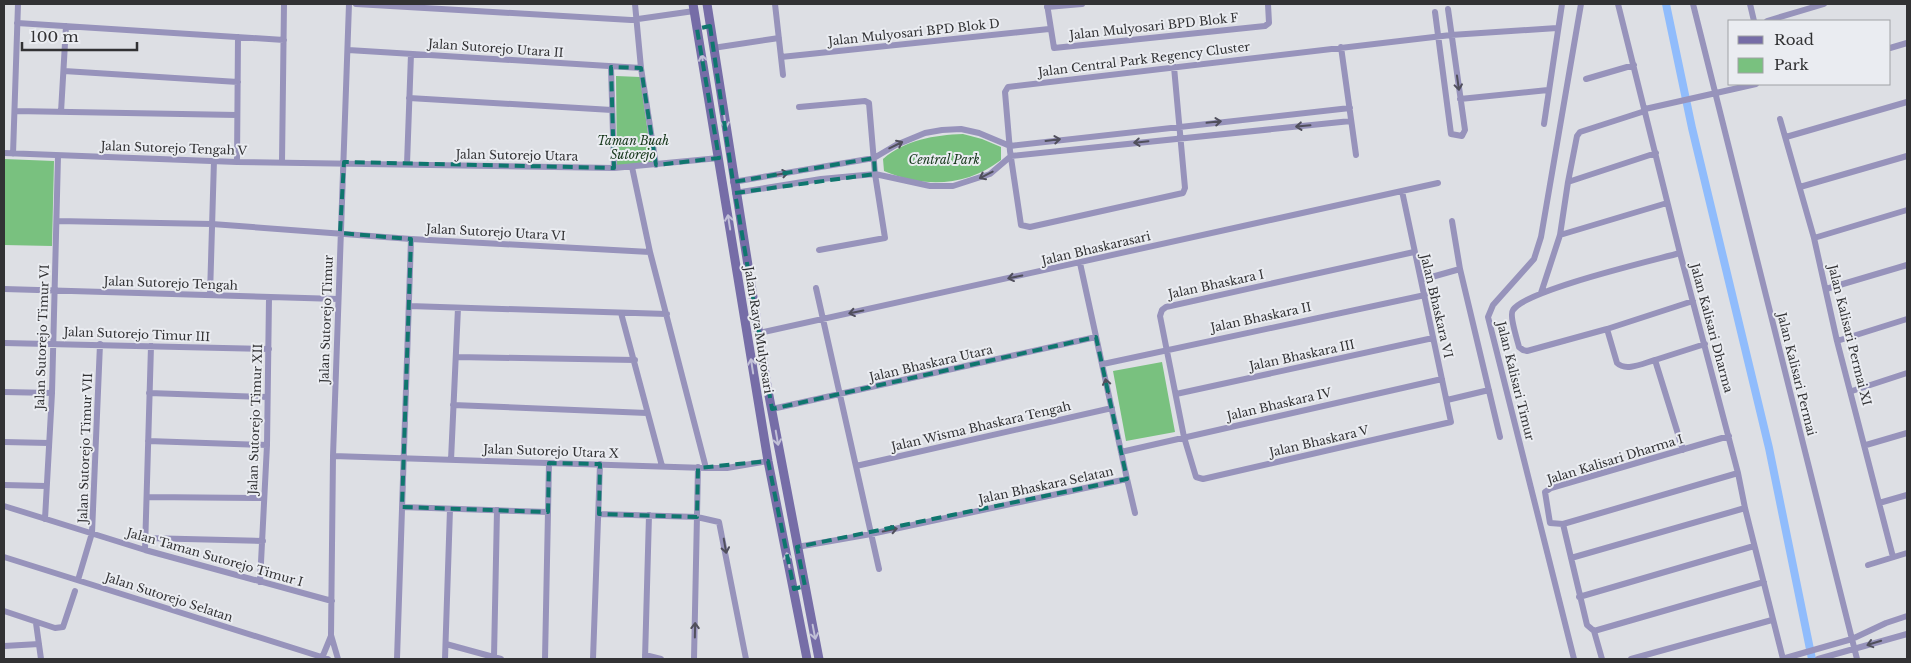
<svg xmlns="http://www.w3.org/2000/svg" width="1911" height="663" viewBox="0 0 1911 663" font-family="'Libre Baskerville',serif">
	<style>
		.green { fill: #79c17f }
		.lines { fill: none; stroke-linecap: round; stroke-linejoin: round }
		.canal { stroke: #90bcfc; stroke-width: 8 }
		.minor { stroke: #9793bb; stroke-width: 6 }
		.secondary { stroke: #766da7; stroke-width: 9 }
		.oneway { stroke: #c1c0d7 }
		.oneway2 { stroke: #504f5c }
		.marked { fill: none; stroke: #0f766e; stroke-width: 4; stroke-dasharray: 10 6; stroke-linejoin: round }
		.labels { text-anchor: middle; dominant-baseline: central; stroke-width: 4; stroke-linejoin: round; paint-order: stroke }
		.street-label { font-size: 12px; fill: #323234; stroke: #eaecf1 }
		.park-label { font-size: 12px; font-style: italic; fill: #16371a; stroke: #eaecf1 }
	</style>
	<rect width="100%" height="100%" fill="#dddfe4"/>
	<!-- green -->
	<path class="green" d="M616,76L640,77L652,162L617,166Z
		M963,134L982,139L1001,147V160C966,187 923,188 884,171L883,159C905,140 934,135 963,134Z
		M4,159L54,161L52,246L4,245Z
		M1162,362L1175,432L1126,441L1113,371Z"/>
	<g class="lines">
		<!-- canal -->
		<path class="canal" d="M1666,4L1692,128L1769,448L1812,659"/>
		<!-- minor -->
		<path class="minor" d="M356,4L631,20L694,11
			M635,4L641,68L656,165
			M775,4L783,75
			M1047,4L1054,48L1265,26L1269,23L1268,4
			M1618,4L1680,253L1738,473L1745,508L1783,659
			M1693,4L1857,659
			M1750,4L1754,21
			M1047,7L1082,4
			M1435,12L1451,134L1462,136L1465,130L1448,9
			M1767,21L1824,4
			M17,23L284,40
			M1341,47L1356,155
			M713,48L779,38
			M1890,48L1907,43
			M348,50L641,68
			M781,57L1049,29
			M611,67L614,168
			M1174,67L1185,188L1183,193L1030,227L1021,225L1010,151L1005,92L1008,87L1451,35L1557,28
			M64,71L238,82
			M1586,79L1634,65
			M409,98L612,110
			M1460,99L1548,90
			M799,107L865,101L869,103L875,174L885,238L819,250
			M1645,109L1756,84
			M15,111L237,115
			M61,112L66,26
			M1780,119L1814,238L1837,341L1893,557
			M1544,124L1562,4
			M1786,137L1907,102
			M4,153L237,162L614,168L719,158
			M13,154L18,4
			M237,162L238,37
			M282,162L284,4
			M407,164L411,54
			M632,167L650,252L706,468
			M733,182L874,158L896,145L925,133L942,130L961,129L979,133L1010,146L1350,108
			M1568,182L1577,136L1580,132L1645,111
			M1800,187L1907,156
			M1402,191L1451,422L1203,479L1196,477L1184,437L1160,316L1162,310L1166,307L1414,252
			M735,193L821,179L875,174L930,186H953L990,174L1011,156L1351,121
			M57,221L212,224L411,239L650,252
			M1452,221L1460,269L1500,437
			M1560,235L1568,182L1656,153
			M1814,238L1907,210
			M1680,253C1651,261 1526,290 1513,310C1509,315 1517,339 1519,347L1523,350L1527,351L1607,329L1693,301
			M1421,280L1460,269
			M816,288L879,569
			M4,289L338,299
			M1826,289L1907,265
			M1541,293L1560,235L1667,203
			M210,295L214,160
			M409,306L667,314
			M621,313L662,466
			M1607,329L1617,363C1626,372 1644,363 1655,360
			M759,333L1438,183
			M1837,341L1907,319
			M4,343L269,349
			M456,357L635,360
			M1103,364L1425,295
			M1852,391L1907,373
			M4,392L52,393
			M149,393L267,397
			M1176,394L1433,338
			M1447,400L1489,390
			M453,405L647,413
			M772,409L1096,337
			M148,441L267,445
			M4,442L49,443
			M1866,445L1907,433
			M1683,450L1655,360L1705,344
			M1121,452L1442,379
			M333,456L706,468H727L768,461
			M451,460L458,308
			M856,466L1112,408
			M1127,479L1135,513
			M4,485L46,486
			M147,497L264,498
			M1879,503L1907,495
			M4,506L145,550L332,601
			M402,507L548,512
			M599,514L697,517L719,522L746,659
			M45,519L52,393L58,156
			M1563,524L1738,473
			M145,538L263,541
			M797,547L871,534L1127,479L1080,263
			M145,550L151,346
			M4,557L328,659
			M1571,558L1745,508
			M1868,565L1907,553
			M78,580L92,533L100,344
			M260,582L267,445L269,298
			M1579,597L1754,546
			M4,611L55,628L63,627L75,591
			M36,623L41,659
			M1594,631L1587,625L1563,524L1550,523L1545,492L1551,488L1729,436
			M1594,631L1764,582
			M1594,631L1602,659
			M446,644L501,659
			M4,646L39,644
			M645,655L661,659
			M494,657L497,510
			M322,658L331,636
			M338,659L331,635L333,456L349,4
			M397,659L411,239
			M445,659L450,509
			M545,659L549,463
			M593,659L600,464
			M645,659L649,515
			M694,659L698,467
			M1574,659L1488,317L1493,305L1534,259L1541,237L1581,4
			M1631,659L1772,620
			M1782,659L1852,639L1886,623L1907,616
			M1818,659L1907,634"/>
		<!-- secondary -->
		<path class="secondary" d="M693,4L768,461L807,659
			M707,4L766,380L819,659"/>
	</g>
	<!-- one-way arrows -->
	<defs><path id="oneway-shaft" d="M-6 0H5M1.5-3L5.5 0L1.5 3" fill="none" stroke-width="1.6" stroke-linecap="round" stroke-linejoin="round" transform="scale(1.25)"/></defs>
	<g class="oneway">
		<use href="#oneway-shaft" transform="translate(703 62) rotate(-100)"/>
		<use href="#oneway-shaft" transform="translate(725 121) rotate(82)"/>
		<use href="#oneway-shaft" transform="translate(729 222) rotate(-99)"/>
		<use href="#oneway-shaft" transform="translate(752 366) rotate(-99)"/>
		<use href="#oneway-shaft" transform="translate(777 438) rotate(80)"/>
		<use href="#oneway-shaft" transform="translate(788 560) rotate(-101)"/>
		<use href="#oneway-shaft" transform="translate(814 632) rotate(79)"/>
	</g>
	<g class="oneway2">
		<use href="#oneway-shaft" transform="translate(1458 83) rotate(82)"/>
		<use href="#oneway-shaft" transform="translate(1214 122) rotate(-6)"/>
		<use href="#oneway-shaft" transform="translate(1303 126) rotate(175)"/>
		<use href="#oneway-shaft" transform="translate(1053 140) rotate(-7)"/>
		<use href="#oneway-shaft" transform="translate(1141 142) rotate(174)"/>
		<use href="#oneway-shaft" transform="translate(896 145) rotate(-26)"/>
		<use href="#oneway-shaft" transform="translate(781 174) rotate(-10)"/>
		<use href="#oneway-shaft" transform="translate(986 175) rotate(153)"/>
		<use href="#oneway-shaft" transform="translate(1015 277) rotate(168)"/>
		<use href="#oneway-shaft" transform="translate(856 312) rotate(168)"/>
		<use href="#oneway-shaft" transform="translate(1107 386) rotate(-102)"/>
		<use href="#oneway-shaft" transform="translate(890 530) rotate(-12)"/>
		<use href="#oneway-shaft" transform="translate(725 546) rotate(80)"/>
		<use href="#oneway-shaft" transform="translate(695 630) rotate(-89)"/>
		<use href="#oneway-shaft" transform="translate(1874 643) rotate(163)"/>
	</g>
	<!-- marked area -->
	<path class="marked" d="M710,26L733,182L874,158L875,174L735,193L772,409L1096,337L1127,479L797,547L805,586L794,589L768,461L698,468L697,517L599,514L600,464L549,463L548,512L402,507L411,239L340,233L344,162L614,168L611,67L641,68L656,165L719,158L697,29Z"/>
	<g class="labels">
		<!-- street labels -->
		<g class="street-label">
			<text transform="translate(1154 26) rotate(-6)">Jalan Mulyosari BPD Blok F</text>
			<text transform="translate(914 32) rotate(-6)">Jalan Mulyosari BPD Blok D</text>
			<text transform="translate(496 48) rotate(4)">Jalan Sutorejo Utara II</text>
			<text transform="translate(1144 59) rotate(-7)">Jalan Central Park Regency Cluster</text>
			<text transform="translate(174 148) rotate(2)">Jalan Sutorejo Tengah V</text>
			<text transform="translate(517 155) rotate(1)">Jalan Sutorejo Utara</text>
			<text transform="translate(496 232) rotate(3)">Jalan Sutorejo Utara VI</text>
			<text transform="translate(1096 248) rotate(-13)">Jalan Bhaskarasari</text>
			<text transform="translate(171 283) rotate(2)">Jalan Sutorejo Tengah</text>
			<text transform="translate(1216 284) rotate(-12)">Jalan Bhaskara I</text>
			<text transform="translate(1437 306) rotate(77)">Jalan Bhaskara VI</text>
			<text transform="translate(1261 317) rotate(-12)">Jalan Bhaskara II</text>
			<text transform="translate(326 319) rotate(-88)">Jalan Sutorejo Timur</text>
			<text transform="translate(1712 328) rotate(75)">Jalan Kalisari Dharma</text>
			<text transform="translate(759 330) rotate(81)">Jalan Raya Mulyosari</text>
			<text transform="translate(137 334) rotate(2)">Jalan Sutorejo Timur III</text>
			<text transform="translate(1850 335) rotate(76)">Jalan Kalisari Permai XI</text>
			<text transform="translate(42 337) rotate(-88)">Jalan Sutorejo Timur VI</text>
			<text transform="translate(1302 355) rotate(-12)">Jalan Bhaskara III</text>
			<text transform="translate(931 363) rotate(-13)">Jalan Bhaskara Utara</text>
			<text transform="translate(1797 374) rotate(76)">Jalan Kalisari Permai</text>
			<text transform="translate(1516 381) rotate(76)">Jalan Kalisari Timur</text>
			<text transform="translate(1279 404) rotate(-13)">Jalan Bhaskara IV</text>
			<text transform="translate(255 419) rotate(-88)">Jalan Sutorejo Timur XII</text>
			<text transform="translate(981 426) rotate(-13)">Jalan Wisma Bhaskara Tengah</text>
			<text transform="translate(1319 441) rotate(-13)">Jalan Bhaskara V</text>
			<text transform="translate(85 448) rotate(-88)">Jalan Sutorejo Timur VII</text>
			<text transform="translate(551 451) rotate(2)">Jalan Sutorejo Utara X</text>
			<text transform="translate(1615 459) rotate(-17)">Jalan Kalisari Dharma I</text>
			<text transform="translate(1046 485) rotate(-12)">Jalan Bhaskara Selatan</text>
			<text transform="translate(215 557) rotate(16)">Jalan Taman Sutorejo Timur I</text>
			<text transform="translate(169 597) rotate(18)">Jalan Sutorejo Selatan</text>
		</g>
		<!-- park labels -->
		<g class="park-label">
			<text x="633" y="140">Taman Buah<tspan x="633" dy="14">Sutorejo</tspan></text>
			<text x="944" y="159">Central Park</text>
		</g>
	</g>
	<!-- border -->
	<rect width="1911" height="663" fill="none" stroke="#323234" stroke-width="10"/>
	<!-- legend -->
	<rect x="1728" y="20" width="162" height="65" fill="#eaecf1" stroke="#a0a2a5"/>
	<rect x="1738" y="36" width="25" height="8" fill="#766da7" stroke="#a0a2a5"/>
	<text x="1774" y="45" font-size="15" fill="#323234">Road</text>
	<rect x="1738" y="58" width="25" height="15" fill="#79c17f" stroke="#a0a2a5"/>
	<text x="1774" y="70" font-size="15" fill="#323234">Park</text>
	<!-- scale -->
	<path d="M22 42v8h115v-8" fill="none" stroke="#323234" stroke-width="2.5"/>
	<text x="30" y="42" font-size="15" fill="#323234" stroke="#eaecf1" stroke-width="4" paint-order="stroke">100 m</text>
</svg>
